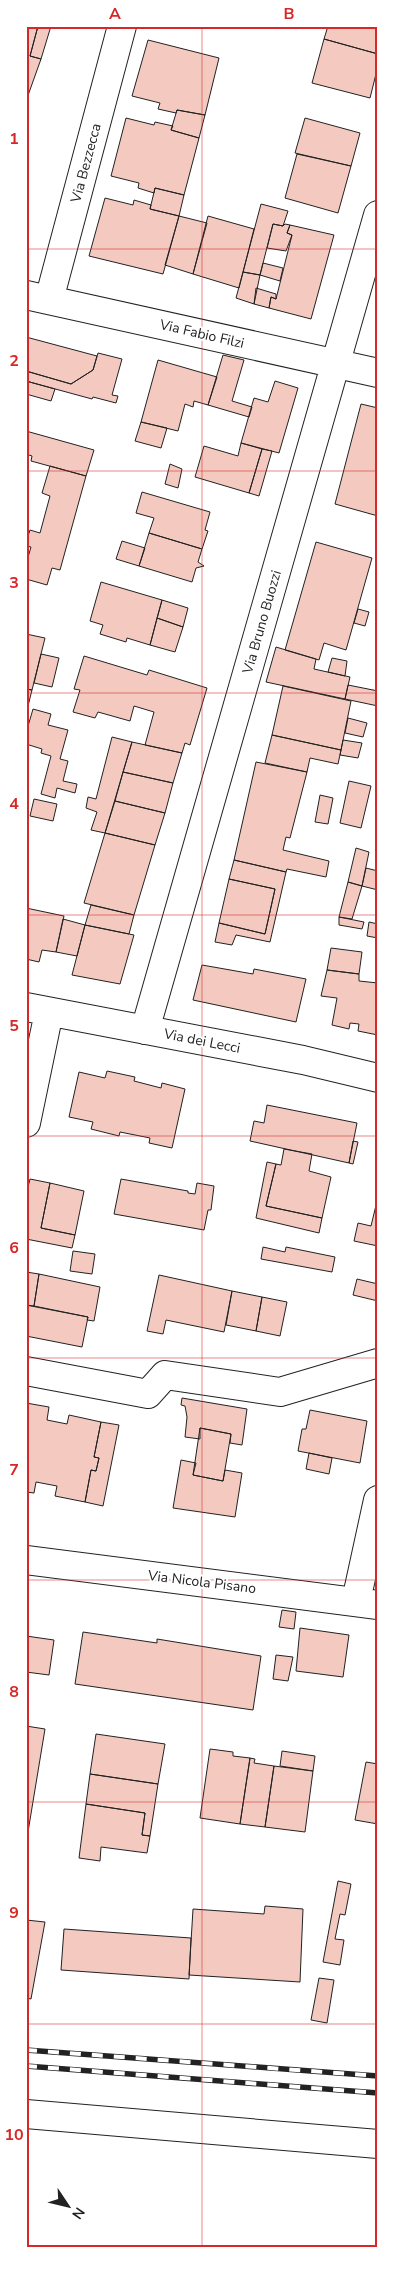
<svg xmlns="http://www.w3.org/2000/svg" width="404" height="2273" viewBox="0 0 404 2273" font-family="'Nunito Sans',sans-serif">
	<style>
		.building { fill: #f3c9c0; stroke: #222 }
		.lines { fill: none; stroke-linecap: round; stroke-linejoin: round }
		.minor-casing { stroke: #222; stroke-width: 30 }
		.minor { stroke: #fff; stroke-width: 28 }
		.rail-casing { stroke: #222; stroke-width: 5.5 }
		.rail { stroke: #fff; stroke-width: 4; stroke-dasharray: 11; stroke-linecap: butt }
		.grid { fill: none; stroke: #d62828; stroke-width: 1; stroke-opacity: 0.55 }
		.labels { text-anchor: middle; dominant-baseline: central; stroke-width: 4; stroke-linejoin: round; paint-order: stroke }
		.street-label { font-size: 14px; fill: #222; stroke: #fff }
		.neatline { fill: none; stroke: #d62828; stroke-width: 2 }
		.grid-label { font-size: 16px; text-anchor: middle; font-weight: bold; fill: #d62828 }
	</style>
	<rect width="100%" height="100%" fill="#fff"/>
	<!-- building -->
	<path class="building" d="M26,26H38L30,56L41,59L26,101Z
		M38,26H51L41,59L30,56Z
		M328,26H378V54L324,39Z
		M324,39L378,54V66L370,98L312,83Z
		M148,40L219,58L205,115L177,110L176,113L158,109L160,103L132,96Z
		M177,110L205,115L199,138L171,130Z
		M126,118L154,125L155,122L173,126L171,130L199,138L184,195L155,188L154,193L138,188L139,183L111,176Z
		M305,118L360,133L351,166L295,153Z
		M297,154L351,166L338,213L285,198Z
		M155,188L184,195L179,216L150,209Z
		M105,198L133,205L134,200L151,205L150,209L179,216L163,274L89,256Z
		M261,204L288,211L283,226L273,224L260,275L243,272Z
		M179,216L207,223L193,274L165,265Z
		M208,216L254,229L239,288L193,274Z
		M273,224L283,226L285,224L290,225L287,233L292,235L286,251L267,248Z
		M290,225L334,235L311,319L269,308L271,297L276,299L292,235L287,233Z
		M263,263L283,268L280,281L260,275Z
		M243,272L260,275L254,304L236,298Z
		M256,288L276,294V299L271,297L269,308L254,304Z
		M26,337L97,356L93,370L71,384L26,371Z
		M98,353L122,359L112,395L118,396L116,403L93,397L92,399L26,381V371L71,384L93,370Z
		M223,355L244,360L232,401L252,407L249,417L208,405Z
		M158,360L217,377L208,405L194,401L193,407L185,404L178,431L141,422Z
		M26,381L55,389L51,401L26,394Z
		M275,381L298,388L279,453L241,443L254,398L268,402Z
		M361,404L378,408V516L335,504Z
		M141,422L167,428L161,448L135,441Z
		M26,431L94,450L86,476L31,461L32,456L26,454Z
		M241,443L262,449L249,493L195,477L204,446L238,456Z
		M262,449L272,451L259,496L249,493Z
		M170,464L182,469L178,488L165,484Z
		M50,466L86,476L60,570L52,568L47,585L26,579V564L31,547L26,546V542L30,530L40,533L50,496L42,493Z
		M142,492L210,512L205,530L208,531L202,549L149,533L154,518L136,513Z
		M149,533L202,549L198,562L204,566L196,568L192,582L139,566Z
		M122,541L145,548L139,566L116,559Z
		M316,542L372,558L346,650L324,643L319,660L285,650Z
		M101,582L162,600L150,645L127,638L126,642L100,634L103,625L90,621Z
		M162,600L188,608L183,627L157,618Z
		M358,609L369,612L365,626L354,623Z
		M157,618L183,627L175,652L150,645Z
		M26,634L45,638L32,690L26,689Z
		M276,647L316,659L314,669L350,677L345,699L266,682Z
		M41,654L59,658L52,687L34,683Z
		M84,656L147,675L149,670L207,688L190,745L185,743L182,753L145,745L154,712L134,706L130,721L98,712L95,718L73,712L80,690L74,689Z
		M332,658L347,661L345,676L328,672Z
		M348,685L378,691V706L345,699Z
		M283,686L351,701L341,750L272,735Z
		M26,689L32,690L28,706L26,705Z
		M33,709L51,714L48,725L68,730L60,759L68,761L63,781L77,784L75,793L57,788L55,798L41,794L51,756L41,753L42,749L26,744V733Z
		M348,718L367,723L363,737L345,733Z
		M272,735L341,750L338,764L310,758L307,772L265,763Z
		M112,737L132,742L105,833L91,830L97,812L86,808L88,797L96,799Z
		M343,740L362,743L358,758L340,755Z
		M132,742L182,753L173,783L123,772Z
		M256,762L307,772L290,838L286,837L283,850L329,861L326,877L287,869L286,872L234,860Z
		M123,772L173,783L165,813L115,801Z
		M349,781L371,786L361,828L340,823Z
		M320,795L333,798L328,824L315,822Z
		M34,799L57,804L53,821L30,816Z
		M115,801L165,813L155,845L105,833Z
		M105,833L155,845L134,915L84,903Z
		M356,848L369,852L362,886L348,882Z
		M234,860L286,872L270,942L236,935L232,945L215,942L219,923L265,934L275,889L229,879Z
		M366,868L378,871V890L362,886Z
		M229,879L275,889L265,934L219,923Z
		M348,882L362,886L352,919L339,917Z
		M91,905L134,915L129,934L85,925Z
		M26,908L64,916L56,952L42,950L39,962L26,959Z
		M339,917L364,922L362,929L339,925Z
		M63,919L85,925L77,956L56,952Z
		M369,922L378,924V938L367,936Z
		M85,925L134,935L120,984L72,975Z
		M331,948L362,952L359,974L327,970Z
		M202,965L253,974L254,969L306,979L296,1022L193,1000Z
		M327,970L359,974V981L378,983V1035L358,1031L359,1024L350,1023L349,1029L332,1025L337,998L321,996Z
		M107,1071L135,1077L134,1081L161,1088L162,1083L185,1089L172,1148L149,1143L150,1138L120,1132L119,1136L91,1129L93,1122L69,1117L79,1072L105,1078Z
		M267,1105L357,1123L349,1163L250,1141L254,1121L264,1123Z
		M353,1141L358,1142L353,1164L349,1163Z
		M284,1149L312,1154L309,1171L331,1177L322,1218L266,1206L276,1164L281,1165Z
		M267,1162L276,1164L266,1206L322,1218L319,1233L256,1218Z
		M30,1179L50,1183L41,1228L75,1235L72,1248L26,1239V1195Z
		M121,1179L188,1191V1193L195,1194L197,1183L214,1186L211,1210H208L204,1230L114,1214Z
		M50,1183L84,1191L75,1235L41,1228Z
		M377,1201L378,1246L354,1241L358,1223L371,1226Z
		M263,1247L285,1252L286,1247L335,1257L332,1272L261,1259Z
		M73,1251L95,1254L92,1274L70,1271Z
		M26,1272L39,1274L34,1306L26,1305Z
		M39,1274L100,1287L94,1321L87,1320L88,1317L34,1306Z
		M159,1275L232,1291L224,1332L166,1320L163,1334L147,1331Z
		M357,1279L378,1284V1301L353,1295Z
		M232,1291L262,1297L256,1331L226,1325Z
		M262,1297L287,1302L280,1336L256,1331Z
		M26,1305L88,1317L82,1347L26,1336Z
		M182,1398L247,1409L242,1445L230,1443L231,1434L200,1428V1439L185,1437L187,1417L185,1406L181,1405Z
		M26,1403L49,1407L47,1420L67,1424L69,1415L101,1422L94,1457L99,1458L96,1471L91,1470L85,1502L55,1496L57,1486L36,1482L34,1493L26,1492Z
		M310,1410L367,1421L360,1463L298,1451L302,1429H306Z
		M101,1422L119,1425L103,1506L85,1502L91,1470L96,1471L99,1458L94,1457Z
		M200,1428L231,1434L223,1481L193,1475Z
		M309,1453L332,1458L329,1474L306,1469Z
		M181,1460L196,1463L193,1475L223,1481L225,1470L242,1473L235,1517L173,1508Z
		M282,1610L296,1612L294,1629L279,1627Z
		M300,1628L349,1635L343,1677L296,1671Z
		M83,1632L157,1643V1639L261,1656L253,1710L75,1684Z
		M26,1636L54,1640L49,1675L26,1672Z
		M276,1655L293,1657L288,1681L273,1679Z
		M26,1726L45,1729L26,1844Z
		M96,1734L165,1744L158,1784L90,1774Z
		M210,1749L233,1752V1756L250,1758L240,1824L200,1818Z
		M282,1751L315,1756L313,1771L280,1766Z
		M250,1758L255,1759L254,1763L274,1766L265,1827L240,1824Z
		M366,1762L378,1764V1824L355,1820Z
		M274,1766L313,1771L305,1832L265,1827Z
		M90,1774L158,1784L150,1836L142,1835L145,1813L86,1804Z
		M86,1804L145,1813L142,1835L150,1836L147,1853L101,1847L100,1861L79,1858Z
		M338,1881L351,1884L345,1915L340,1914L335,1939L344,1940L340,1965L323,1962Z
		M265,1906L303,1909L300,1982L189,1975L193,1909L264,1914Z
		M26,1920L45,1922L31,1999L26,1998Z
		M64,1929L191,1938L189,1979L61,1970Z
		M319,1978L334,1980L327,2023L311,2020Z"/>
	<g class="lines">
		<!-- minor casing -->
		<g class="minor-casing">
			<path id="minor" d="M26,295L378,373
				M49,300L122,26
				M26,1007L303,1060L378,1078
				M145,1030L378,215
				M26,1123L49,1012
				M26,1371L148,1394L165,1375L280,1392L378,1363
				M26,1560L378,1605
				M356,1601L378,1500
				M26,2114L378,2144"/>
		</g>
		<!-- minor -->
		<use href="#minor" class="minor"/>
		<!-- rail casing -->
		<g class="rail-casing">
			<path id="rail" d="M26,2050L378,2076
				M26,2066L378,2093"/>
		</g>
		<!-- rail -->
		<use href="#rail" class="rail"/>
	</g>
	<!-- grid -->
	<path class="grid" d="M202,26V2247M26,249H378M26,471H378M26,693H378M26,915H378M26,1136H378M26,1358H378M26,1580H378M26,1802H378M26,2024H378"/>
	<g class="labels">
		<!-- street labels -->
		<g class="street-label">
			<text transform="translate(86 163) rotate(-75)">Via Bezzecca</text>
			<text transform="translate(202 334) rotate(13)">Via Fabio Filzi</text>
			<text transform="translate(262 622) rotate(-74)">Via Bruno Buozzi</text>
			<text transform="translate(202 1041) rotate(11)">Via dei Lecci</text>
			<text transform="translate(202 1582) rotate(7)">Via Nicola Pisano</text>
		</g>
	</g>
	<!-- border -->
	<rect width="404" height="2273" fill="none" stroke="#ffffff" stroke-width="55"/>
	<!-- north arrow -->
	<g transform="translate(68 2206) rotate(125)" stroke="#ffffff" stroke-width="4" paint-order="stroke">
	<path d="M0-4L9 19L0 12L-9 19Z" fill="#222222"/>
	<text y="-8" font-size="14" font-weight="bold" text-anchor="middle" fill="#222222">N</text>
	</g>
	<rect x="28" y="28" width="348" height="2218" class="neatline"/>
	<g class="grid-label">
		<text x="115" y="19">A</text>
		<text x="289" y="19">B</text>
		<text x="14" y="144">1</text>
		<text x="14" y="366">2</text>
		<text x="14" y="588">3</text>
		<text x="14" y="809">4</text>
		<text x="14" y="1031">5</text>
		<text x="14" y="1253">6</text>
		<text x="14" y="1475">7</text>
		<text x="14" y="1697">8</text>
		<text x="14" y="1918">9</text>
		<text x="14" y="2140">10</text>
	</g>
</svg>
